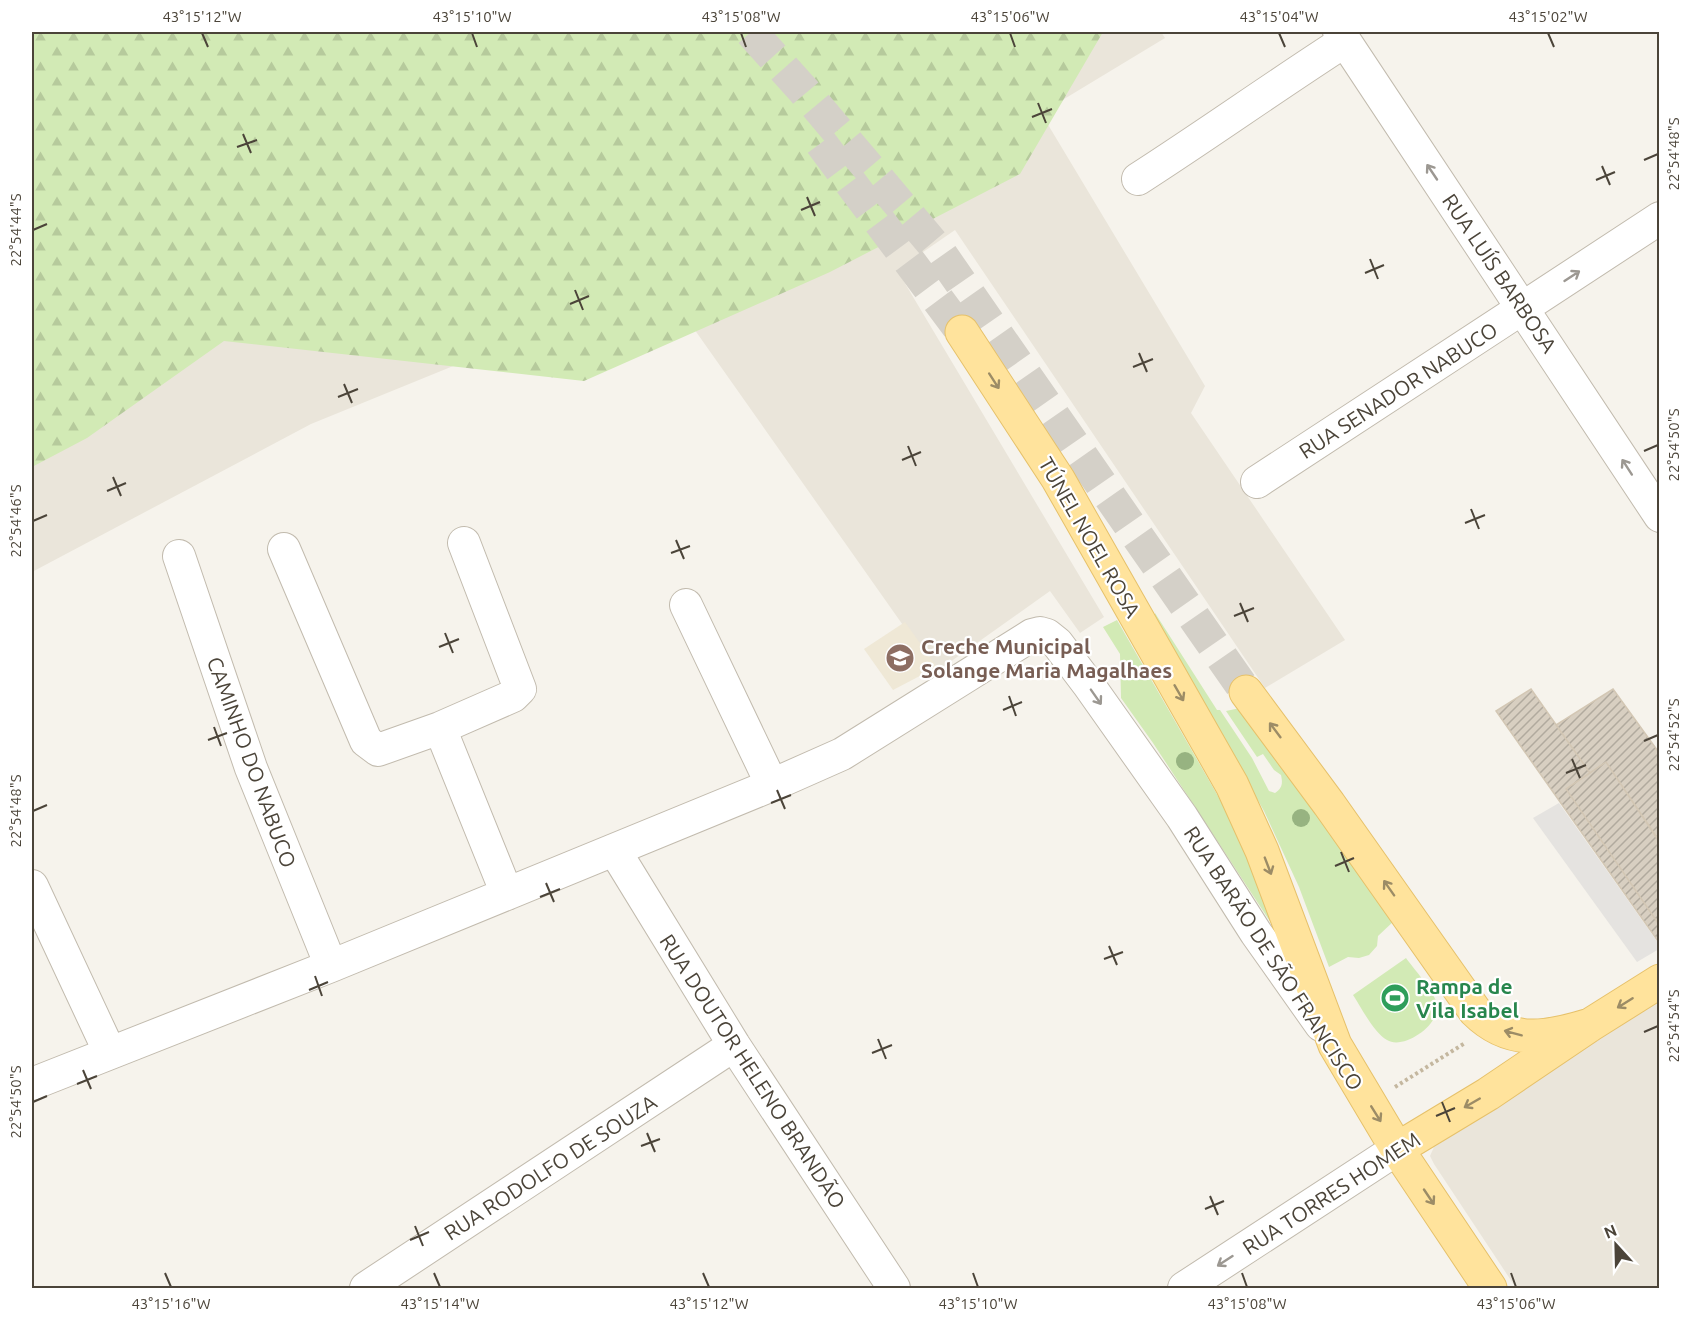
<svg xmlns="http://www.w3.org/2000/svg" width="1691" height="1320" viewBox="0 0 1691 1320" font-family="Ubuntu,sans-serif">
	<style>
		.residential { fill: #eae5da }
		.education { fill: #efe8d6 }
		.green { fill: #d2eab5 }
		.forest { fill: url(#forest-firs) }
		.parking { fill: #e5e3e0 }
		.building { fill: url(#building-hatch); stroke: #d3c7b4; stroke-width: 1.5 }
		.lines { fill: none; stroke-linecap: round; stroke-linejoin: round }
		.major-tunnel { stroke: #d4d0c8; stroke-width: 33; stroke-dasharray: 33 16; stroke-linecap: butt }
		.minor-casing { stroke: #c2bbae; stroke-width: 34 }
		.major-casing { stroke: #e6c16a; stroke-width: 35 }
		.path { stroke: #c4b79f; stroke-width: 4; stroke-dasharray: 3 3; stroke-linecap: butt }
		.minor { stroke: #fff; stroke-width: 32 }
		.major { stroke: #ffe39c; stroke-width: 33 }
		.tree { fill: #97b381 }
		.oneway { stroke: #9c9892 }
		.oneway2 { stroke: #9c8c66 }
		.ticks { fill: none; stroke: #4b4439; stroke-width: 2 }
		.labels { text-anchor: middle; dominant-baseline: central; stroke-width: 4.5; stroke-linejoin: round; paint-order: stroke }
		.street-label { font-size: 21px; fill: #4b4439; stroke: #fff }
		.education-label { font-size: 21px; font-weight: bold; fill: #785e54; stroke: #fff; text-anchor: start }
		.leisure-label { font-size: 21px; font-weight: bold; fill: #27864d; stroke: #fff; text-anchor: start }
		.neatline { fill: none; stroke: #4b4439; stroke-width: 2 }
		.ticks-label { font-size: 15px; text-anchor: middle; fill: #4b4439 }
	</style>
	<defs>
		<pattern id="forest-firs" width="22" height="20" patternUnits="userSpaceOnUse" patternTransform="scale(1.5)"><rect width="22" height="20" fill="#d2eab5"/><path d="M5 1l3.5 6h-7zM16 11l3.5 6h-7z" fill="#b6ca9c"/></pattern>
		<pattern id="building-hatch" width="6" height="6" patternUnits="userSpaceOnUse" patternTransform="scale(1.5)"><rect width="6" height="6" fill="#d8cfc1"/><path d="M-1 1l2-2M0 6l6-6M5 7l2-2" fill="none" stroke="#b1aa9e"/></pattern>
	</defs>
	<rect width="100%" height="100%" fill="#f6f3ec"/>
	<!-- residential -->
	<path class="residential" d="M32,32H1161L1165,38L1041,113L1205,386L1191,413L1345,640L1265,688L955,230L897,270L1104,617L1080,633L1050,591L936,672L680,309L490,351L311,424L32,572Z
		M1659,999V1288H1516L1434,1164L1430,1156L1434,1147Z"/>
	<!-- education -->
	<path class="education" d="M905,622L937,667L893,690L864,649Z"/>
	<!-- green -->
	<path class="green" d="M1155,613L1217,710H1220L1252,758L1269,791L1275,793C1282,788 1283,784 1281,775L1274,770L1263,754L1257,757L1226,711L1240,708L1395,920L1378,936L1377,946L1369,955L1359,958L1348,957L1329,967L1299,887L1264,811L1155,620Z
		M1117,620L1230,817L1276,926L1271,923L1153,743L1121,698L1120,654L1103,627Z
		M1406,958C1414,969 1432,989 1436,1001C1445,1022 1404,1051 1387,1040C1374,1033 1361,1007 1353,995Z"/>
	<!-- forest -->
	<path class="forest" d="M32,32H1103L1020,174L830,272L584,381L224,341L87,438L32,467Z"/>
	<!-- parking -->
	<path class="parking" d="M1559,803L1659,944V949L1637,962L1533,818Z"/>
	<!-- building -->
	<path class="building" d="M1531,689L1590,773L1566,789L1660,926V944L1496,711Z
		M1613,689L1660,754V842L1606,762L1590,773L1556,725Z
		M1606,762L1660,843V926L1566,789Z"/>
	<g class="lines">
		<!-- major-tunnel -->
		<path class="major-tunnel" d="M751,32L804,91L938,250L1246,692
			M821,143L962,332"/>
		<!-- minor casing -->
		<g class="minor-casing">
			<path id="minor" d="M1339,32L1660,516
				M1138,179C1208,134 1275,86 1345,41
				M1257,482L1660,218
				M284,549L366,741L378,750L440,728L513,696L520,689L464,543
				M179,556L251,768L331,966
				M686,605L772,785
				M440,728L507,894
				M615,851L734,1045L894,1288
				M32,886L110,1053
				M32,1084L331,966L772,785L842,754L1032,635L1040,633L1047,635L1057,643L1088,684L1182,817L1256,933L1321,1025
				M366,1288L734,1045
				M1184,1288L1397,1149"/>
		</g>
		<!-- major casing -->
		<g class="major-casing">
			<path id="major" d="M962,332L1058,479L1232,785L1262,851L1335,1045L1397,1149L1490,1288
				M1246,692L1329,804L1475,1011C1510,1046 1548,1038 1590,1025
				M1397,1149L1488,1094L1590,1025L1660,981"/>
		</g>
		<!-- path -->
		<path class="path" d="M1395,1087L1465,1043"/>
		<!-- minor -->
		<use href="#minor" class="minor"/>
		<!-- major -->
		<use href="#major" class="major"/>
	</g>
	<!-- trees -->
	<g class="tree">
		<circle cx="1185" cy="761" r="9"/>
		<circle cx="1301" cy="818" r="9"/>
	</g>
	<!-- one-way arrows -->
	<defs><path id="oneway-shaft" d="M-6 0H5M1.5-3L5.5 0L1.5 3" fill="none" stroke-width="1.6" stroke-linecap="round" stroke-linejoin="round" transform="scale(1.5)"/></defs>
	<g class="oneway">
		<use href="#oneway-shaft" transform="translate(1432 172) rotate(-124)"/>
		<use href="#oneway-shaft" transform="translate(1572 276) rotate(-33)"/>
		<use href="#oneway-shaft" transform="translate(1627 467) rotate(-123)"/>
		<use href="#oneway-shaft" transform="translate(1096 697) rotate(55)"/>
		<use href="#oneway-shaft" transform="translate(1225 1261) rotate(147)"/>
	</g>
	<g class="oneway2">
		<use href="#oneway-shaft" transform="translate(994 381) rotate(57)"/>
		<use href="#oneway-shaft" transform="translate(1179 693) rotate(60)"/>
		<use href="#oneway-shaft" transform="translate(1275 730) rotate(-127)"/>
		<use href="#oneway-shaft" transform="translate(1268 866) rotate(69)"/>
		<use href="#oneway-shaft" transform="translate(1389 888) rotate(-125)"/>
		<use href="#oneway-shaft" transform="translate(1625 1003) rotate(148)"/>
		<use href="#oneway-shaft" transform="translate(1513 1033) rotate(-165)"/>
		<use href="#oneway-shaft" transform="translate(1472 1103) rotate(150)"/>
		<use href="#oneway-shaft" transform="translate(1376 1114) rotate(58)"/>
		<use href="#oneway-shaft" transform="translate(1429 1197) rotate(56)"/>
	</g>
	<!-- ticks -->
	<path class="ticks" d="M202,33L208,47M472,33L477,47M741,33L746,47M1010,33L1015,47M1279,33L1285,47M1548,33L1554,47M1038,103L1046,123M1032,117L1052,109M243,134L251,153M237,147L257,140M1644,160L1658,154M1602,166L1610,185M1596,180L1615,172M807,197L815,216M801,210L820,202M33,230L47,224M1370,259L1378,279M1365,273L1384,265M575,290L583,310M570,304L589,296M1139,353L1147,372M1133,367L1153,359M344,384L352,403M338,397L358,389M908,446L916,466M1644,451L1658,445M902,460L921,452M113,477L121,496M107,491L126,483M1471,509L1479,529M33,521L47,515M1465,523L1485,515M676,540L684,559M671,553L690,546M1240,603L1248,622M1234,616L1254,608M445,633L453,653M439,647L459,639M1009,696L1016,716M1003,710L1022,702M214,727L221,746M208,740L227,733M1644,741L1658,735M1572,759L1580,778M1566,773L1586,765M777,790L785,809M771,803L791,795M33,811L47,805M1341,852L1349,872M1335,866L1354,858M546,883L554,902M540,897L560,889M1109,946L1117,965M1104,959L1123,952M315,976L322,996M309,990L328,982M1644,1032L1658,1026M878,1039L886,1059M872,1053L892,1045M83,1070L91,1089M77,1084L97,1076M33,1102L47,1096M1442,1102L1450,1122M1436,1116L1455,1108M647,1133L655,1152M641,1146L660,1139M1210,1196L1218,1215M1205,1209L1224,1201M415,1226L423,1246M410,1240L429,1232M165,1273L171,1287M434,1273L440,1287M703,1273L709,1287M973,1273L978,1287M1242,1273L1247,1287M1511,1273L1516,1287"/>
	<!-- icons -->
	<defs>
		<g id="school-disc" transform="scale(1.5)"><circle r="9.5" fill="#8d6e63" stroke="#fff"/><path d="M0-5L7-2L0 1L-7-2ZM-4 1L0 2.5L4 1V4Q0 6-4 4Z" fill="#fff"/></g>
		<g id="stadium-disc" transform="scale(1.5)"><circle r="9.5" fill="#2e9e5b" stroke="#fff"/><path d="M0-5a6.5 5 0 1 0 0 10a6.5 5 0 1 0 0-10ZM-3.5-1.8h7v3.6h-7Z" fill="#fff"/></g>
	</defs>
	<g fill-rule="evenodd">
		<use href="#school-disc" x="900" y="658"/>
		<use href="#stadium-disc" x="1395" y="998"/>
	</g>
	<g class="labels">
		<!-- street labels -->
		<g class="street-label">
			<text transform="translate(1500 273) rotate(56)">RUA LUÍS BARBOSA</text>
			<text transform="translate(1398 390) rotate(-33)">RUA SENADOR NABUCO</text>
			<text transform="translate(1090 537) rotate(60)">TÚNEL NOEL ROSA</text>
			<text transform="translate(252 762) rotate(70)">CAMINHO DO NABUCO</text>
			<text transform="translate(1274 958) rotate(57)">RUA BARÃO DE SÃO FRANCISCO</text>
			<text transform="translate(753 1071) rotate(57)">RUA DOUTOR HELENO BRANDÃO</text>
			<text transform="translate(550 1167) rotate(-33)">RUA RODOLFO DE SOUZA</text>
			<text transform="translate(1331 1193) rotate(-33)">RUA TORRES HOMEM</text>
		</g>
		<!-- education labels -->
		<g class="education-label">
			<text x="921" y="646">Creche Municipal<tspan x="921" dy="24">Solange Maria Magalhaes</tspan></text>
		</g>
		<!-- leisure labels -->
		<g class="leisure-label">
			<text x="1416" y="986">Rampa de<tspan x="1416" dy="24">Vila Isabel</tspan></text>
		</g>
	</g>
	<!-- border -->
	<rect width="1691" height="1320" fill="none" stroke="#ffffff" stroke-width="66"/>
	<!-- north arrow -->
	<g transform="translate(1616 1245) rotate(338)" stroke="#ffffff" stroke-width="4.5" paint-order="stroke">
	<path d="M0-4.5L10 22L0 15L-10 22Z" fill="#4b4439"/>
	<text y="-9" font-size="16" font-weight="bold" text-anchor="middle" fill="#4b4439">N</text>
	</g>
	<rect x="33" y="33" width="1625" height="1254" class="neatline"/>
	<g class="ticks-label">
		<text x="202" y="22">43°15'12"W</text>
		<text x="472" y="22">43°15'10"W</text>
		<text x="741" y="22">43°15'08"W</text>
		<text x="1010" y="22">43°15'06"W</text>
		<text x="1279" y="22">43°15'04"W</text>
		<text x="1548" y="22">43°15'02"W</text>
		<text transform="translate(1674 154) rotate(-90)" y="5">22°54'48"S</text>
		<text transform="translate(16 230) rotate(-90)" y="5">22°54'44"S</text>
		<text transform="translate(1674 445) rotate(-90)" y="5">22°54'50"S</text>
		<text transform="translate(16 521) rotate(-90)" y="5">22°54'46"S</text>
		<text transform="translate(1674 735) rotate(-90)" y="5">22°54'52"S</text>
		<text transform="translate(16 811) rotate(-90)" y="5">22°54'48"S</text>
		<text transform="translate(1674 1026) rotate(-90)" y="5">22°54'54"S</text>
		<text transform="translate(16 1102) rotate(-90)" y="5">22°54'50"S</text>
		<text x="171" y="1309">43°15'16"W</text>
		<text x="440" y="1309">43°15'14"W</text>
		<text x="709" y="1309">43°15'12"W</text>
		<text x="978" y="1309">43°15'10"W</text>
		<text x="1247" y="1309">43°15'08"W</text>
		<text x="1516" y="1309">43°15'06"W</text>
	</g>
</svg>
